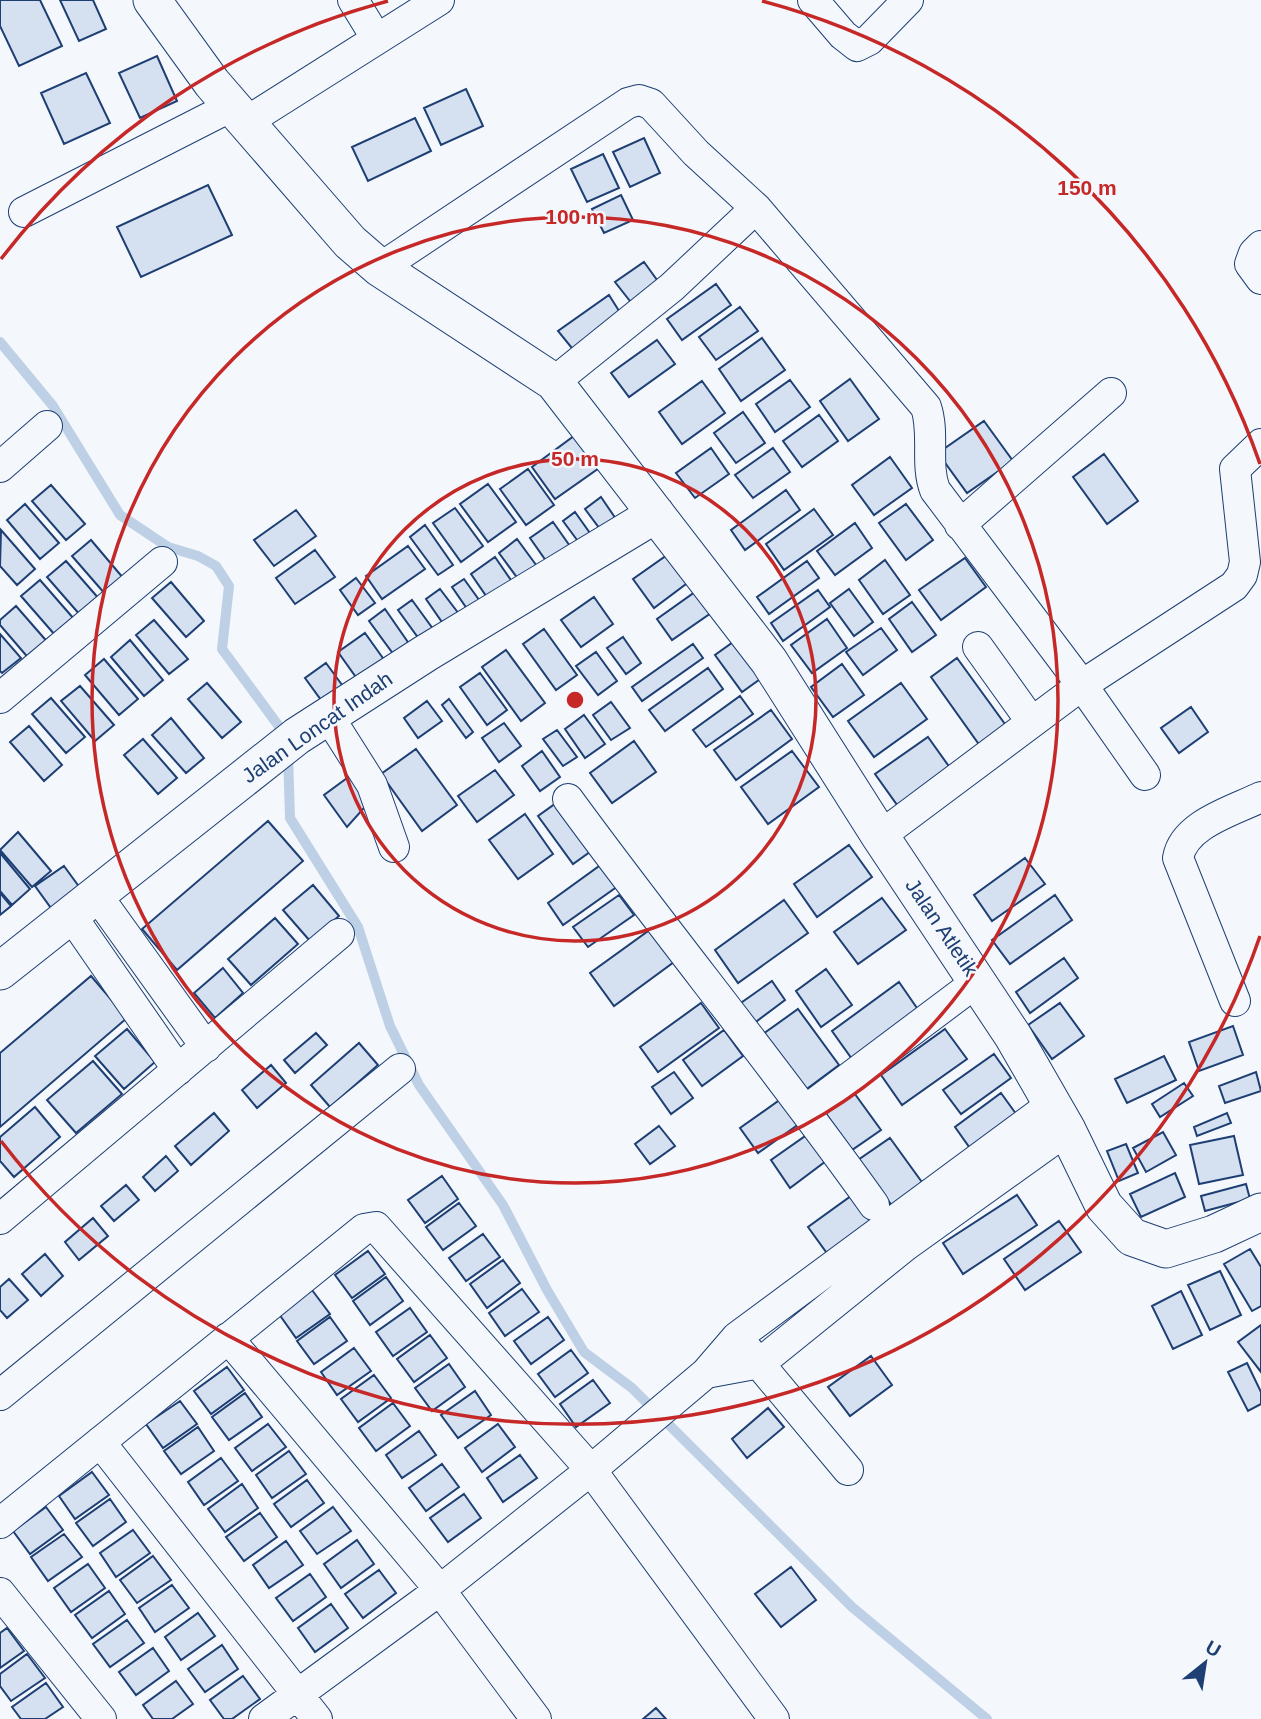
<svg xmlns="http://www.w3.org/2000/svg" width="1261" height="1719" viewBox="0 0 1261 1719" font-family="Helvetica,sans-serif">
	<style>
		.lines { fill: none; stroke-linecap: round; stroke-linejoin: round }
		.stream { stroke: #bed0e5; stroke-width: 10 }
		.building { fill: #d5e0f0; stroke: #1d3f73; stroke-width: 2 }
		.minor-casing { stroke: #1d3f73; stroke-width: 32 }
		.tertiary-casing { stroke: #1d3f73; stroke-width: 39 }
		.minor { stroke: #f4f7fb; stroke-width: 30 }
		.tertiary { stroke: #f4f7fb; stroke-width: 37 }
		.ring { fill: none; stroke: #c62828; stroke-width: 3.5 }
		.labels { text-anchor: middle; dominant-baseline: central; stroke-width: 5; stroke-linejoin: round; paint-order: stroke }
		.street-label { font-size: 21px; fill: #1d3f73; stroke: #f4f7fb }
		.centre { fill: #c62828; stroke: #f4f7fb; stroke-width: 3.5 }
		.ring-label { font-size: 21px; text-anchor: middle; font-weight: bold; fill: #c62828; stroke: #f4f7fb; stroke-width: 5; stroke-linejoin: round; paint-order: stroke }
	</style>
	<rect width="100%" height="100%" fill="#f4f7fb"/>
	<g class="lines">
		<!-- stream -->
		<path class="stream" d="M0,342L53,406L120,515L168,547L198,556L216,566L229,586L222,649L278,725L283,739
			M288,754L290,818L358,927L390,1026L419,1085L503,1205L547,1290L584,1352L632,1388L852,1607L987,1719"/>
	</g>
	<!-- building -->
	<path class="building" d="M0,0H40L62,46L19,66L0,26Z
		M60,0H93L106,29L79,41Z
		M157,56L177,101L140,118L119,73Z
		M86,73L110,123L64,144L41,93Z
		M466,89L483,126L441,145L424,108Z
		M415,118L431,151L368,181L352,147Z
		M644,138L660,173L630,187L613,152Z
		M603,154L619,188L587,202L571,169Z
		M208,185L232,235L141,277L117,227Z
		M621,195L633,220L604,233L592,209Z
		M644,262L665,291L637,310L615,282Z
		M716,284L731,305L682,340L667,319Z
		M609,295L626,322L580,358L558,331Z
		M740,307L758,331L716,360L699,337Z
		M762,338L785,370L741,401L719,369Z
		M657,340L675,364L629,397L611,373Z
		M850,379L879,419L848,441L820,401Z
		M790,380L810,407L775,432L756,404Z
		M702,381L725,413L682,444L659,412Z
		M743,412L765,443L736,463L714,433Z
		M819,415L838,441L802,467L783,441Z
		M984,421L1013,461L967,493L938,453Z
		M578,433L602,466L555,499L532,467Z
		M711,448L729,474L695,498L676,473Z
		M773,448L790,472L753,498L735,475Z
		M1104,454L1138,501L1107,524L1073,477Z
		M890,457L912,488L874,515L852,485Z
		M528,469L554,505L526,525L500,489Z
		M488,484L516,522L488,542L460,504Z
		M51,485L85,524L66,540L32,501Z
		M786,490L800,510L745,550L731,530Z
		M601,497L618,522L603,533L585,509Z
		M25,504L59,543L40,559L7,520Z
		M906,504L933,540L906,560L879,523Z
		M455,508L483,546L461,562L433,523Z
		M814,509L833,535L784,570L766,544Z
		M296,510L316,536L274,566L254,540Z
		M575,512L592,536L580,544L563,521Z
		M553,522L572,549L549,565L530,538Z
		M855,523L872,548L835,575L817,551Z
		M425,525L453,565L438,575L410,537Z
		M1,530L35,569L17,585L0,566Z
		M517,539L542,573L524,587L499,553Z
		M91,540L124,579L106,595L72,556Z
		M408,546L425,569L382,599L366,576Z
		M315,550L335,577L295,604L276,578Z
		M670,553L690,581L654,608L633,579Z
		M495,557L515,586L491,603L471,574Z
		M965,558L986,587L941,620L919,590Z
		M885,560L910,595L883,614L859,580Z
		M66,561L100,600L81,616L47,577Z
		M807,561L819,578L769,614L757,597Z
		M356,578L375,603L358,615L340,590Z
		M464,579L482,604L470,613L452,587Z
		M40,580L74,619L55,635L21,596Z
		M171,582L204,621L186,637L152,598Z
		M440,589L459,614L444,625L426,599Z
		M849,589L873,622L854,636L830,603Z
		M818,590L830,607L783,641L771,623Z
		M695,592L711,613L672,640L657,619Z
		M594,597L613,624L581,647L561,620Z
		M412,600L436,633L422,643L398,610Z
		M912,602L936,635L912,652L889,619Z
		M16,606L50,645L31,661L0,625V620Z
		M385,609L412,648L397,659L369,621Z
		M827,619L847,648L812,673L791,645Z
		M154,620L188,659L169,674L136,635Z
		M881,628L897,650L863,675L846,652Z
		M544,629L577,675L556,690L523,644Z
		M365,633L390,668L363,687L338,652Z
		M0,634L21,658L2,673L0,671Z
		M623,637L641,663L626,674L607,648Z
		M130,640L163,680L144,696L111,657Z
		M736,640L763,677L742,692L715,655Z
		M693,644L703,658L642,701L632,687Z
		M506,650L545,703L521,721L482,667Z
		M596,652L617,681L598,695L576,666Z
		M957,658L1010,731L983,750L931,677Z
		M104,659L138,699L119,715L85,675Z
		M326,663L345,689L324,704L305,678Z
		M842,664L864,695L833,717L811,687Z
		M708,668L723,689L665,731L649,710Z
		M480,673L507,710L487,725L460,687Z
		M207,683L241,722L222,738L188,699Z
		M901,683L927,719L874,757L848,721Z
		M80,686L114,725L95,741L61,701Z
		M740,696L753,714L706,747L693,730Z
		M51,698L85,737L66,753L32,714Z
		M449,699L473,732L466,738L442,705Z
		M427,701L442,721L418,738L404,718Z
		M611,702L630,728L611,740L593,715Z
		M1191,707L1208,732L1179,753L1161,728Z
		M771,710L792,739L736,780L714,750Z
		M584,715L605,744L585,758L565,729Z
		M171,718L204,758L186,773L152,735Z
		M504,723L521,746L499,762L482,738Z
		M29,726L62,765L44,781L10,742Z
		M557,730L577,757L563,766L543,739Z
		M928,737L953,772L900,809L875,774Z
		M143,739L177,778L158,794L124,755Z
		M634,741L656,772L612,803L590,773Z
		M416,749L457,805L422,831L381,774Z
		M542,751L560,777L540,791L522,766Z
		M792,751L819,787L768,824L741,787Z
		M358,770L372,799L347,827L324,795Z
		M495,770L514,795L477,822L458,796Z
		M559,801L594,849L573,864L538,816Z
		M525,814L553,854L518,879L489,840Z
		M268,821L303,861L177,970L142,929Z
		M18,832L51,871L32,887L0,850Z
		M849,845L872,877L817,917L794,884Z
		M0,853L30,889L12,905L0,891Z
		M1025,858L1045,884L992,921L974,895Z
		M602,864L618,886L563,925L548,903Z
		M64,866L80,888L51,908L35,886Z
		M313,885L339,916L310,941L283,910Z
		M0,893L11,906L0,915Z
		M619,895L634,915L588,947L573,927Z
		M1055,895L1072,920L1010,964L992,940Z
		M882,898L906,930L858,964L834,932Z
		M784,900L808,933L738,983L715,950Z
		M275,918L298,944L251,985L228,959Z
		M651,929L674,962L614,1006L590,973Z
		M1064,958L1078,978L1030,1013L1016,992Z
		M223,968L243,993L215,1018L194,993Z
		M826,969L852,1005L821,1027L796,991Z
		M91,976L127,1018L0,1127V1053Z
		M772,981L785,1000L753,1024L738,1005Z
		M899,982L919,1011L852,1059L832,1031Z
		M701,1003L719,1028L658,1072L640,1047Z
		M1060,1003L1084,1036L1052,1059L1028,1025Z
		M798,1009L839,1065L804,1091L763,1034Z
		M1233,1026L1243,1055L1199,1071L1189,1042Z
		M127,1029L155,1062L124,1089L95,1056Z
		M945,1029L967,1059L902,1105L881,1075Z
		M724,1030L743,1056L702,1086L683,1060Z
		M316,1033L327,1045L295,1073L284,1060Z
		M359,1043L378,1065L330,1107L311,1085Z
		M994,1054L1011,1078L961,1114L943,1090Z
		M1164,1056L1176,1080L1127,1103L1115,1079Z
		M93,1061L122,1094L76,1133L47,1100Z
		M271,1065L286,1083L257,1108L242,1090Z
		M674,1072L693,1098L671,1114L652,1087Z
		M1256,1072L1261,1091L1225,1103L1219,1086Z
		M1184,1083L1193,1096L1160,1117L1152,1104Z
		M852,1090L881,1130L852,1150L824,1111Z
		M1001,1093L1019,1118L972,1151L955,1127Z
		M781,1099L799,1124L758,1153L740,1128Z
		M35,1107L60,1137L14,1177L0,1161V1137Z
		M214,1113L229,1131L191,1165L175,1146Z
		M1227,1113L1231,1123L1197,1136L1194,1127Z
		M659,1126L675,1146L650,1164L635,1144Z
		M811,1132L830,1158L790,1188L771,1160Z
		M1163,1132L1176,1155L1146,1172L1133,1148Z
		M1234,1136L1243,1175L1199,1184L1190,1145Z
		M890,1138L924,1185L893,1207L858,1160Z
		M1126,1144L1138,1173L1119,1181L1107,1151Z
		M166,1156L178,1171L155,1191L143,1177Z
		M1175,1173L1185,1197L1141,1217L1130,1194Z
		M442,1176L458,1199L425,1223L408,1200Z
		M1246,1184L1250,1199L1205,1211L1201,1196Z
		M126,1185L139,1200L114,1221L101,1206Z
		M1017,1195L1037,1225L963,1274L943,1243Z
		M851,1196L873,1225L829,1256L808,1227Z
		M459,1203L476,1226L443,1250L426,1227Z
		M93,1218L108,1236L79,1260L65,1242Z
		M1059,1221L1081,1252L1025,1290L1004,1259Z
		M483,1234L500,1257L466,1281L449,1258Z
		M1250,1249L1261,1267V1306L1252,1311L1224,1264Z
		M368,1251L385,1274L352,1298L335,1275Z
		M45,1254L63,1276L41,1296L22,1274Z
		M503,1260L520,1283L487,1308L470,1284Z
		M1220,1271L1241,1315L1210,1330L1188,1285Z
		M386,1277L403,1301L370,1325L353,1301Z
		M9,1279L28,1300L7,1318L0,1310V1287Z
		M522,1289L539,1312L505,1336L489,1313Z
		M312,1290L330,1314L296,1338L279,1314Z
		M1181,1291L1202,1335L1173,1349L1152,1306Z
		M410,1308L427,1332L393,1356L376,1332Z
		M330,1317L347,1341L314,1364L297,1341Z
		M548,1317L564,1340L531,1364L514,1341Z
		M1261,1325V1372L1238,1342Z
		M430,1335L447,1358L414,1382L397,1359Z
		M354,1348L371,1371L337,1395L321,1372Z
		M571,1350L588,1373L555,1397L538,1374Z
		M871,1356L892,1385L850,1416L828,1387Z
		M1247,1363L1261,1392V1404L1248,1411L1228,1372Z
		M449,1364L465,1387L432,1411L415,1388Z
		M227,1367L244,1390L211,1414L194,1391Z
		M374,1375L391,1398L358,1422L341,1399Z
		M593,1380L610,1403L576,1427L560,1404Z
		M475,1391L491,1415L458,1438L441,1415Z
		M245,1393L262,1417L229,1440L212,1417Z
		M180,1401L197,1424L163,1448L146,1424Z
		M393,1403L410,1426L376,1451L359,1428Z
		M768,1408L784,1427L747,1458L732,1439Z
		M268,1424L286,1447L252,1471L235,1448Z
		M498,1424L515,1447L482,1472L465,1448Z
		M198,1427L214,1451L181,1474L164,1451Z
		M419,1431L436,1455L402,1478L386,1455Z
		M289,1451L306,1474L272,1498L256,1475Z
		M520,1455L537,1478L503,1502L487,1478Z
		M221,1458L238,1481L204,1505L188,1482Z
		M442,1464L459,1487L426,1511L409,1488Z
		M92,1472L109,1495L75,1519L59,1496Z
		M307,1480L324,1503L291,1527L274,1504Z
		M242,1484L258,1508L225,1532L208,1509Z
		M464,1494L481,1518L448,1542L430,1518Z
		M110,1499L126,1522L93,1546L76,1523Z
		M46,1507L63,1530L30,1554L13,1531Z
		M333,1507L351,1531L317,1554L300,1531Z
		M260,1513L277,1537L244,1561L226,1537Z
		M133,1530L150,1553L116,1577L100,1553Z
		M64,1534L82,1557L48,1581L31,1557Z
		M357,1540L374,1564L341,1588L324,1564Z
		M286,1541L303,1565L269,1588L253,1565Z
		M153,1556L171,1580L137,1603L120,1580Z
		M88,1564L105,1588L71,1612L54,1588Z
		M791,1567L816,1600L781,1627L755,1594Z
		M379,1570L396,1593L363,1618L345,1594Z
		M310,1574L326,1597L293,1621L276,1598Z
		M172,1585L189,1608L155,1632L139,1608Z
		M109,1591L125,1614L92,1638L75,1615Z
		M331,1604L348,1628L315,1652L298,1628Z
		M198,1613L215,1636L181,1660L165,1637Z
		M127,1620L144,1643L110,1667L93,1644Z
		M7,1628L24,1651L0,1668V1633Z
		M222,1645L238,1669L205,1692L188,1669Z
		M153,1648L169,1671L136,1695L119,1672Z
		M27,1654L45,1678L11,1701L0,1686V1674Z
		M243,1676L260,1699L232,1719H224L210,1700Z
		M176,1681L193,1704L172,1719H153L143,1705Z
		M46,1683L63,1707L45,1719H21L12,1707Z
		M656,1708L666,1719H643Z"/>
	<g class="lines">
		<!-- minor casing -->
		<g class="minor-casing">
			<path id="minor" d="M353,0L372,31
				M813,0L843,35L857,46L869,40L908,0
				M246,122L439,0
				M24,212L232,106
				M1261,246L1254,253L1250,264L1261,279
				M380,268L628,103L639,100L651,104L696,153L756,208L926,407C935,434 925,464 935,490L1082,685L1145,775
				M554,382L672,287L756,208
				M0,467L47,426
				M960,525L1111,393
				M978,647L1031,721
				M0,698L162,562
				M329,717L372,785L394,847
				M568,799C668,936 776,1067 874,1205
				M880,836L1082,685L1234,586L1242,575L1245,562L1235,469L1261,444
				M96,894L206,1047
				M70,914L178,1070
				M1235,1001L1178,858C1184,824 1233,811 1261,797
				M806,1110L978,981
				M0,1219L339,934
				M228,1338L440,1590L536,1719
				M746,1348L848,1470
				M706,1373L760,1363L905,1246L1067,1130
				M0,1395L400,1069
				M100,1442L317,1719
				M0,1523L364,1229L376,1227L591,1470L774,1719
				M0,1593L101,1719
				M264,1719L440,1590L591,1470L706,1373L737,1337L1051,1105"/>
		</g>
		<!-- tertiary casing -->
		<g class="tertiary-casing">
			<path id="tertiary" d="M152,0L212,83L350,242L380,268L554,382L769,661L880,836L1013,1036L1067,1130L1104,1206L1132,1237L1166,1249L1214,1234L1261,1212
				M0,971L297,736L426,653L656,514"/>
		</g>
		<!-- minor -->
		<use href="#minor" class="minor"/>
		<!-- tertiary -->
		<use href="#tertiary" class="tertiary"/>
	</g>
	<!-- distance rings -->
	<g class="ring">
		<circle cx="575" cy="700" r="241"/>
		<circle cx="575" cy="700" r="483"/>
		<path d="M1260 936A724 724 0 0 1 1 1141M1 259A724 724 0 0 1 388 1M762 1A724 724 0 0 1 1260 464"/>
	</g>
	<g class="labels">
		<!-- street labels -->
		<g class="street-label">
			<text transform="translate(317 727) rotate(-35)">Jalan Loncat Indah</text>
			<text transform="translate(942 927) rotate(56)">Jalan Atletik</text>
		</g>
	</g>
	<circle cx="575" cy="700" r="10" class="centre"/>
	<g class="ring-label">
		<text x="1087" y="195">150 m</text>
		<text x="575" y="224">100 m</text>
		<text x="575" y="466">50 m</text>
	</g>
	<!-- north arrow -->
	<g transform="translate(1205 1663) rotate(30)" stroke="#f4f7fb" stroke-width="5" paint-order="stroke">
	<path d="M0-5L12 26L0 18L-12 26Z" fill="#1d3f73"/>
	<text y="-10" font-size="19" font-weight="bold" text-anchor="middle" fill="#1d3f73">U</text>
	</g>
</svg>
